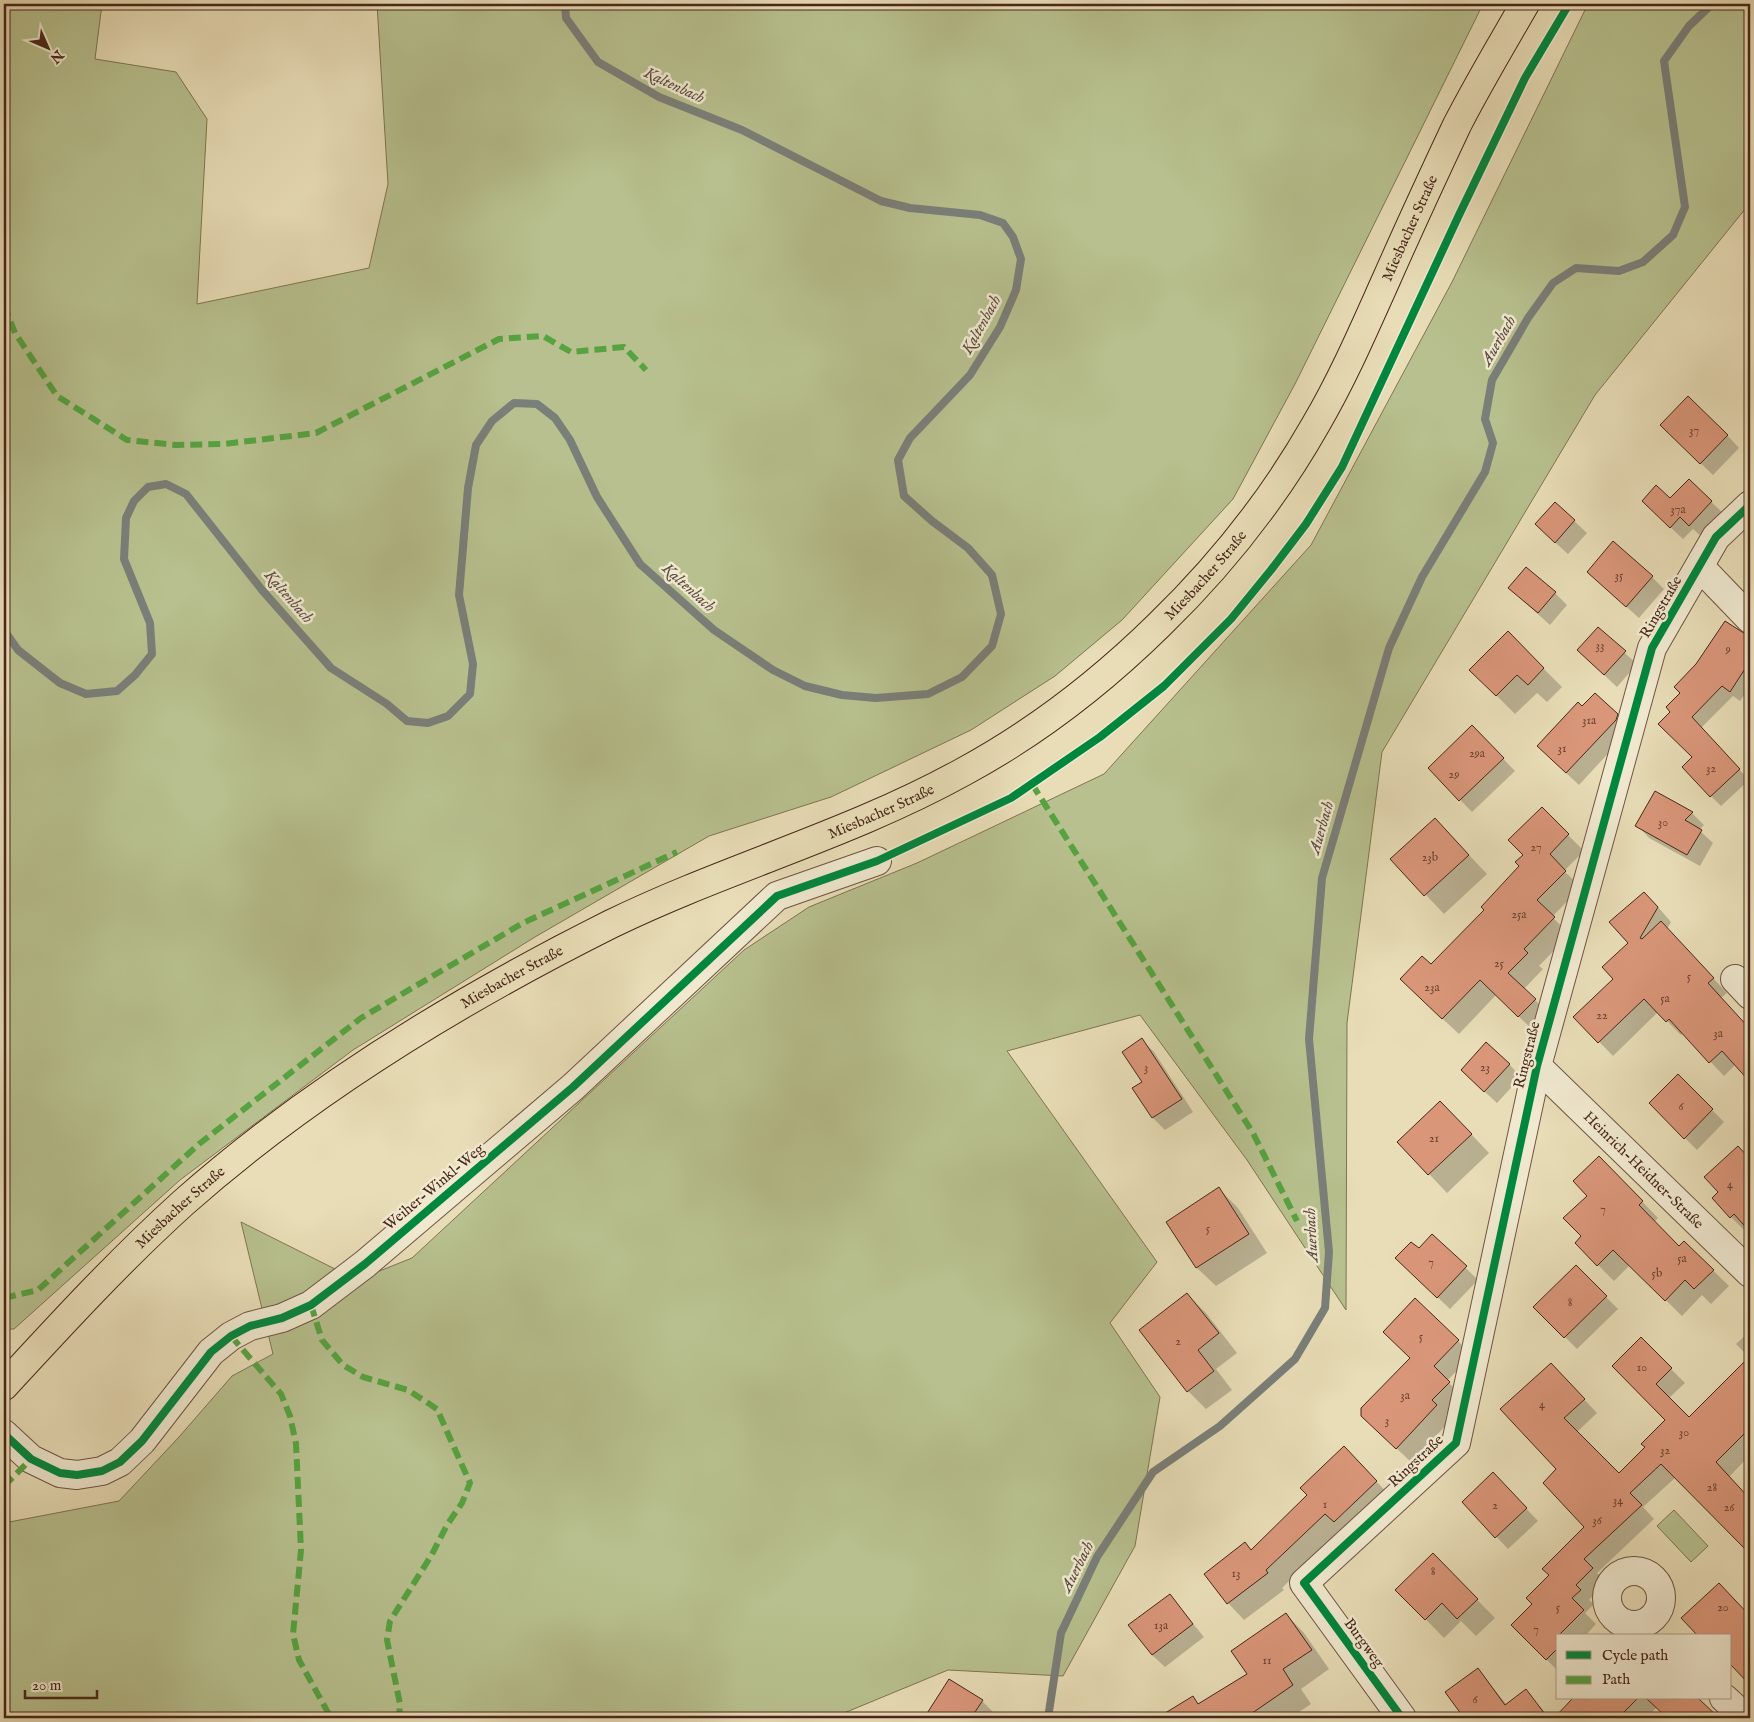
<svg xmlns="http://www.w3.org/2000/svg" width="1754" height="1722" viewBox="0 0 1754 1722" font-family="'IM FELL English',serif">
	<style>
		.green { fill: #b7c08e; stroke: #807454 }
		.shadow { fill: #0003 }
		.lines { fill: none; stroke-linecap: round; stroke-linejoin: round }
		.stream { stroke: #7a7f79; stroke-width: 8 }
		.building { fill: #d99679; stroke: #48271a }
		.minor-casing { stroke: #705441; stroke-width: 30 }
		.major-casing { stroke: #48271a; stroke-width: 30 }
		.minor { stroke: #f0e9d0; stroke-width: 28 }
		.major { stroke: #e8ddb7; stroke-width: 28 }
		.quiet { stroke: #56a340; stroke-width: 6; stroke-dasharray: 12 6; stroke-linecap: butt }
		.cycleway-casing { stroke: #f0e9d0; stroke-width: 11 }
		.cycleway { stroke: #00873e; stroke-width: 8 }
		.labels { text-anchor: middle; dominant-baseline: central; stroke-width: 5; stroke-linejoin: round; paint-order: stroke }
		.number-label { font-size: 12px; fill: #6c4332 }
		.street-label { font-size: 15px; fill: #48271a; stroke: #f0e9d0 }
		.water-label { font-size: 16px; font-style: italic; fill: #5d4c42; stroke: #f0e9d0 }
	</style>
	<rect width="100%" height="100%" fill="#e8ddb7"/>
	<filter id="stains"><feTurbulence type="fractalNoise" baseFrequency=".004" numOctaves="4"/><feColorMatrix values="0 0 0 0 .2 0 0 0 0 .09 0 0 0 0 .02 0 0 0 .5 -.17"/></filter>
	<radialGradient id="worn" r=".72"><stop offset=".6" stop-color="#630" stop-opacity="0"/><stop offset="1" stop-color="#630" stop-opacity=".3"/></radialGradient>
	<!-- green -->
	<path class="green" d="M4,4H102L95,59L176,72L207,119L197,304L369,268L388,184L377,4H1483L1295,384L1233,499L1122,620L1055,676L971,730L831,797L709,836L535,937L353,1050L180,1180L14,1329H4Z
		M1591,4H1750V203L1595,395L1382,752L1347,1023L1346,1310L1247,1160L1140,1015L1007,1051L1157,1262L1110,1323L1160,1397L1135,1546L1063,1676L948,1670L832,1718H4V1523L119,1501L179,1437L232,1376L273,1354L241,1222L357,1280L412,1258L744,950L809,907L917,863L1104,774L1311,545L1452,282L1585,10Z
		M1674,1510L1708,1546L1691,1562L1657,1526Z"/>
	<!-- shadow -->
	<path class="shadow" d="M1727,435L1739,448L1713,475L1673,437Z
		M1689,481L1724,514L1702,537L1693,529L1683,539L1655,513Z
		M1555,503L1587,533L1568,554L1548,536Z
		M1652,577L1664,589L1639,618L1601,584Z
		M1555,593L1567,605L1550,625L1522,600Z
		M1726,622L1750,639V687L1740,701L1733,696L1701,728L1749,780L1721,806L1711,796L1672,712L1697,665Z
		M1598,629L1637,664L1617,687L1590,662Z
		M1508,633L1562,687L1547,702L1537,693L1515,714L1471,670Z
		M1583,708L1617,715L1629,727L1628,732L1579,785L1551,759Z
		M1484,739L1515,771L1472,812L1429,768Z
		M1655,792L1692,813L1704,825L1699,830L1713,843L1700,866L1649,838L1637,825Z
		M1542,809L1584,851L1564,871L1581,887L1552,917L1570,934L1539,966L1543,969L1524,989L1551,1016L1535,1032L1496,995L1459,1034L1417,995L1431,966L1485,910L1521,866Z
		M1435,819L1487,874L1444,914L1392,859Z
		M1658,907L1671,922L1667,929L1727,993L1721,998L1750,1030V1080L1736,1064L1724,1076L1683,1033L1681,1035L1658,1012L1613,1056L1575,1017L1615,979L1630,944Z
		M1142,1040L1154,1052L1193,1112L1165,1130L1153,1118L1134,1089L1143,1083Z
		M1509,1064L1521,1077L1497,1103L1474,1082Z
		M1678,1076L1724,1122L1697,1150L1650,1103Z
		M1459,1121L1489,1153L1447,1193L1429,1174Z
		M1738,1148L1750,1160L1749,1235L1731,1217L1719,1192Z
		M1599,1157L1658,1218L1654,1222L1679,1248L1684,1242L1729,1286L1711,1304L1702,1295L1682,1316L1630,1265L1614,1281L1576,1243L1583,1236L1588,1196Z
		M1219,1189L1238,1208L1267,1253L1216,1286L1197,1268L1168,1222Z
		M1432,1235L1478,1280L1450,1309L1409,1270L1419,1250Z
		M1576,1267L1618,1309L1577,1349L1535,1307Z
		M1187,1294L1206,1313L1237,1353L1216,1369L1232,1390L1206,1409L1188,1391Z
		M1750,1331V1455L1729,1477L1750,1500V1552L1676,1477L1643,1507L1654,1519L1597,1573L1606,1582L1589,1600L1594,1604L1585,1613L1596,1624L1585,1636H1558V1671L1512,1625L1534,1604L1551,1575L1586,1527L1558,1469L1564,1378L1597,1413L1577,1432L1619,1474L1647,1447L1667,1420L1641,1339L1685,1383L1669,1398L1689,1419L1750,1358L1736,1344Z
		M1458,1341L1472,1355L1447,1381L1463,1397L1446,1415L1451,1420L1411,1462L1377,1430L1362,1409Z
		M1360,1464L1392,1498L1343,1529L1282,1588L1284,1590L1244,1620L1228,1603L1252,1551Z
		M1505,1486L1538,1521L1508,1549L1464,1502Z
		M1433,1555L1495,1618L1476,1636L1461,1621L1444,1638L1397,1590Z
		M1170,1596L1204,1637L1165,1667L1152,1655Z
		M1731,1596L1750,1617V1683L1730,1662Z
		M1286,1614L1304,1633L1329,1669L1301,1689L1311,1704L1290,1718H1160L1192,1697L1200,1705L1249,1674Z
		M1478,1670L1507,1705L1526,1691L1550,1718H1466L1447,1693Z
		M949,1680L982,1701L999,1718H925Z
		M1576,1698H1696L1716,1718H1668L1657,1707L1646,1718H1556Z"/>
	<g class="lines">
		<!-- stream -->
		<path class="stream" d="M4,630L18,650L60,683L86,694L117,691L135,675L152,654L150,623L124,559L126,518L134,501L148,487L166,484L186,494L262,590L331,668L387,704L407,721L428,723L448,716L470,694L473,664L459,595L468,488L476,445L492,421L514,403L537,404L555,418L570,440L597,497L640,564L714,630L773,670L805,686L842,695L876,698L928,694L962,677L992,646L1001,614L992,575L968,548L932,521L904,496L898,460L910,438L970,375L1000,327L1016,290L1021,259L1013,237L1003,223L980,215L910,208L881,201L742,130L659,97L598,62L566,18L565,4
			M1048,1718L1061,1633L1097,1557L1153,1472L1220,1426L1295,1359L1325,1308L1329,1252L1309,1039L1322,878L1389,648L1422,577L1485,472L1493,443L1485,419L1492,380L1528,318L1553,283L1576,268L1619,271L1643,262L1673,235L1685,207L1664,61L1689,26L1712,4"/>
	</g>
	<!-- building -->
	<path class="building" d="M1688,396L1728,435L1700,464L1660,425Z
		M1689,479L1712,501L1689,526L1680,517L1670,528L1642,501L1656,485L1670,498Z
		M1555,502L1575,520L1555,543L1535,524Z
		M1613,541L1653,576L1626,607L1587,572Z
		M1526,567L1556,592L1538,613L1508,588Z
		M1725,621L1750,637V661L1730,692L1722,686L1692,717L1740,769L1710,797L1682,767L1692,757L1658,724L1670,712L1666,707L1680,693L1674,687L1696,664Z
		M1598,627L1626,651L1604,675L1577,650Z
		M1508,631L1544,668L1528,685L1517,675L1496,696L1469,670Z
		M1595,693L1618,714L1616,720L1566,773L1537,746L1578,702L1582,706Z
		M1472,725L1504,758L1459,801L1428,768Z
		M1655,791L1693,812L1685,820L1702,830L1687,855L1635,826Z
		M1542,807L1569,834L1550,854L1566,871L1537,900L1555,917L1524,949L1528,953L1508,973L1536,999L1518,1017L1480,980L1442,1019L1400,979L1422,956L1431,964L1484,910L1481,907L1519,866L1515,862L1523,855L1508,840Z
		M1435,818L1469,855L1424,896L1390,859Z
		M1644,892L1658,907L1640,938L1642,939L1661,921L1714,978L1708,983L1750,1029V1082L1722,1051L1709,1063L1669,1019L1666,1022L1644,999L1598,1043L1573,1017L1613,979L1602,967L1628,943L1609,922Z
		M1142,1038L1182,1099L1152,1118L1132,1088L1142,1082L1122,1052Z
		M1486,1042L1510,1064L1484,1092L1461,1070Z
		M1678,1074L1713,1109L1684,1139L1649,1103Z
		M1440,1101L1472,1134L1428,1175L1397,1142Z
		M1738,1146L1750,1159V1232L1734,1214L1730,1218L1712,1198L1718,1192L1704,1177Z
		M1599,1156L1643,1201L1639,1205L1679,1246L1684,1241L1714,1270L1694,1289L1685,1280L1665,1301L1613,1250L1597,1266L1575,1243L1581,1236L1563,1218L1587,1196L1573,1181Z
		M1219,1187L1249,1234L1196,1268L1166,1222Z
		M1432,1234L1467,1266L1437,1298L1395,1258L1411,1242L1419,1248Z
		M1576,1265L1607,1296L1564,1338L1533,1307Z
		M1187,1293L1219,1333L1198,1350L1214,1371L1187,1392L1139,1330Z
		M1415,1298L1459,1340L1434,1366L1450,1382L1432,1400L1437,1405L1396,1449L1361,1416V1408L1410,1358L1383,1332Z
		M1641,1337L1672,1368L1656,1384L1689,1417L1750,1356V1428L1716,1462L1750,1499V1554L1661,1464L1630,1493L1642,1505L1584,1559L1593,1568L1576,1585L1581,1590L1572,1598L1584,1610L1558,1636V1648L1546,1660L1511,1625L1532,1604L1526,1598L1549,1575L1542,1569L1584,1527L1543,1483L1556,1469L1500,1409L1551,1363L1585,1399L1564,1418L1619,1473L1645,1447L1641,1444L1665,1420L1612,1366Z
		M1344,1446L1377,1481L1334,1522L1325,1514L1266,1570L1268,1573L1227,1604L1204,1574L1245,1542L1251,1550L1307,1495L1300,1488Z
		M1493,1472L1527,1508L1495,1538L1462,1502Z
		M1433,1553L1478,1599L1457,1619L1442,1603L1425,1620L1395,1590Z
		M1719,1583L1750,1616V1685L1730,1664V1636H1698L1681,1618Z
		M1170,1594L1193,1624L1152,1655L1128,1625Z
		M1286,1613L1312,1650L1283,1669L1293,1685L1245,1718H1157L1193,1696L1198,1704L1247,1674L1231,1651Z
		M1478,1668L1505,1705L1526,1689L1548,1718H1464L1445,1692Z
		M949,1679L983,1700L971,1718H924Z
		M1573,1698H1638L1618,1718H1554Z
		M1646,1698H1698L1719,1718H1667Z"/>
	<g class="lines">
		<!-- minor casing -->
		<g class="minor-casing">
			<g id="minor">
				<path d="M1700,567L1750,619"/>
				<path d="M1735,979L1750,995"/>
				<path id="s1" d="M1537,1066L1750,1273"/>
				<path d="M4,1434L31,1459L60,1473L77,1475L102,1471L120,1462L142,1441L211,1352L231,1336L250,1326L282,1318L311,1305L365,1264L573,1087L777,896L877,861"/>
				<circle cx="1634" cy="1598" r="27"/>
				<path d="M1724,1698L1746,1718"/>
				<path d="M1402,1718L1304,1583L1456,1443L1537,1066L1652,648L1716,537L1750,505"/>
			</g>
		</g>
		<!-- major casing -->
		<g class="major-casing">
			<g id="major">
				<path id="s2" d="M4,1386C62,1323 120,1260 183,1203C310,1090 459,1000 611,924C726,868 851,834 963,772C1035,733 1101,682 1159,625C1220,566 1274,498 1316,424C1343,378 1364,329 1386,280C1409,228 1433,176 1457,125C1478,84 1502,44 1525,4"/>
			</g>
		</g>
		<!-- minor -->
		<use href="#minor" class="minor"/>
		<!-- major -->
		<use href="#major" class="major"/>
		<!-- quiet -->
		<path class="quiet" d="M4,305L15,333L57,396L127,440L176,445L224,444L316,433L499,339L543,336L571,352L624,347L646,370
			M1032,784L1253,1133L1297,1221
			M4,1298L38,1290L199,1144L361,1018L523,923L677,852
			M311,1305L322,1340L343,1365L363,1377L408,1390L437,1409L470,1483L462,1503L447,1525L431,1556L390,1621L387,1640L400,1704L399,1718
			M231,1336L281,1394L290,1416L296,1444L301,1550L293,1634L299,1660L331,1718
			M4,1486L31,1459"/>
		<!-- cycleway casing -->
		<g class="cycleway-casing">
			<path id="cycleway" d="M4,1434L31,1459L60,1473L77,1475L102,1471L120,1462L142,1441L211,1352L231,1336L250,1326L282,1318L311,1305L365,1264L573,1087L777,896L877,861L1011,798L1100,737L1164,686L1231,619L1271,570L1306,524L1342,467L1459,215L1525,78L1569,4
				M1402,1718L1304,1583L1456,1443L1537,1066L1652,648L1716,537L1750,505"/>
		</g>
		<!-- cycleway -->
		<use href="#cycleway" class="cycleway"/>
	</g>
	<g class="labels">
		<!-- number labels -->
		<g class="number-label">
			<text x="1694" y="430">37</text>
			<text x="1678" y="509">37a</text>
			<text x="1619" y="575">35</text>
			<text x="1600" y="645">33</text>
			<text x="1728" y="649">9</text>
			<text x="1589" y="720">31a</text>
			<text x="1562" y="748">31</text>
			<text x="1477" y="753">29a</text>
			<text x="1711" y="768">32</text>
			<text x="1454" y="774">29</text>
			<text x="1663" y="822">30</text>
			<text x="1536" y="847">27</text>
			<text x="1430" y="857">23b</text>
			<text x="1519" y="914">25a</text>
			<text x="1499" y="963">25</text>
			<text x="1689" y="976">5</text>
			<text x="1432" y="987">23a</text>
			<text x="1665" y="998">5a</text>
			<text x="1602" y="1015">22</text>
			<text x="1718" y="1033">3a</text>
			<text x="1146" y="1067">3</text>
			<text x="1485" y="1067">23</text>
			<text x="1681" y="1106">6</text>
			<text x="1434" y="1138">21</text>
			<text x="1730" y="1184">4</text>
			<text x="1603" y="1209">7</text>
			<text x="1208" y="1228">5</text>
			<text x="1682" y="1258">5a</text>
			<text x="1431" y="1262">7</text>
			<text x="1657" y="1273">5b</text>
			<text x="1570" y="1302">8</text>
			<text x="1421" y="1336">5</text>
			<text x="1178" y="1341">2</text>
			<text x="1642" y="1367">10</text>
			<text x="1405" y="1395">3a</text>
			<text x="1542" y="1404">4</text>
			<text x="1387" y="1420">3</text>
			<text x="1684" y="1432">30</text>
			<text x="1665" y="1450">32</text>
			<text x="1712" y="1487">28</text>
			<text x="1618" y="1500">34</text>
			<text x="1325" y="1504">1</text>
			<text x="1495" y="1505">2</text>
			<text x="1729" y="1507">26</text>
			<text x="1597" y="1520">36</text>
			<text x="1433" y="1571">8</text>
			<text x="1236" y="1573">13</text>
			<text x="1558" y="1607">5</text>
			<text x="1723" y="1607">20</text>
			<text x="1161" y="1625">13a</text>
			<text x="1536" y="1629">7</text>
			<text x="1267" y="1660">11</text>
			<text x="1475" y="1699">6</text>
		</g>
		<!-- street labels -->
		<g class="street-label">
			<text stroke="none"><textPath href="#s2" startOffset="1871">Miesbacher Straße</textPath></text>
			<text stroke="none"><textPath href="#s2" startOffset="1466">Miesbacher Straße</textPath></text>
			<text transform="translate(1661 607) rotate(-60)">Ringstraße</text>
			<text stroke="none"><textPath href="#s2" startOffset="1061">Miesbacher Straße</textPath></text>
			<text stroke="none"><textPath href="#s2" startOffset="656">Miesbacher Straße</textPath></text>
			<text transform="translate(1527 1055) rotate(-76)">Ringstraße</text>
			<text stroke="none"><textPath href="#s1" startOffset="149">Heinrich-Heidner-Straße</textPath></text>
			<text transform="translate(434 1187) rotate(-40)">Weiher-Winkl-Weg</text>
			<text stroke="none"><textPath href="#s2" startOffset="251">Miesbacher Straße</textPath></text>
			<text transform="translate(1416 1461) rotate(-43)">Ringstraße</text>
			<text transform="translate(1364 1643) rotate(54)">Burgweg</text>
		</g>
		<!-- water labels -->
		<g class="water-label">
			<text transform="translate(674 86) rotate(25)">Kaltenbach</text>
			<text transform="translate(982 325) rotate(-61)">Kaltenbach</text>
			<text transform="translate(1499 341) rotate(-60)">Auerbach</text>
			<text transform="translate(688 588) rotate(42)">Kaltenbach</text>
			<text transform="translate(288 597) rotate(49)">Kaltenbach</text>
			<text transform="translate(1322 828) rotate(-74)">Auerbach</text>
			<text transform="translate(1312 1235) rotate(-93)">Auerbach</text>
			<text transform="translate(1078 1567) rotate(-63)">Auerbach</text>
		</g>
	</g>
	<!-- margin -->
	<rect width="1754" height="1722" fill="none" stroke="#e8ddb7" stroke-width="20"/>
	<rect x="5" y="5" width="1744" height="1712" fill="none" stroke="#48271a" stroke-width="2.5"/>
	<rect x="10" y="10" width="1734" height="1702" fill="none" stroke="#48271a"/>
	<!-- legend -->
	<rect x="1556" y="1634" width="175" height="65" fill="#f0e9d0" stroke="#ad9b87"/>
	<rect x="1566" y="1651" width="25" height="8" fill="#00873e" stroke="#ad9b87"/>
	<text x="1602" y="1660" font-size="15" fill="#48271a">Cycle path</text>
	<rect x="1566" y="1676" width="25" height="8" fill="#56a340" stroke="#ad9b87"/>
	<text x="1602" y="1684" font-size="15" fill="#48271a">Path</text>
	<!-- north arrow -->
	<g transform="translate(48 48) rotate(135)" stroke="#f0e9d0" stroke-width="4" paint-order="stroke">
	<path d="M0-4L9 19L0 12L-9 19Z" fill="#48271a"/>
	<text y="-8" font-size="14" font-weight="bold" text-anchor="middle" fill="#48271a">N</text>
	</g>
	<!-- scale -->
	<path d="M25 1690v8h72v-8" fill="none" stroke="#48271a" stroke-width="2.5"/>
	<text x="32" y="1690" font-size="15" fill="#48271a" stroke="#f0e9d0" stroke-width="4" paint-order="stroke">20 m</text>
	<rect width="100%" height="100%" filter="url(#stains)"/>
	<rect width="100%" height="100%" fill="url(#worn)"/>
</svg>
